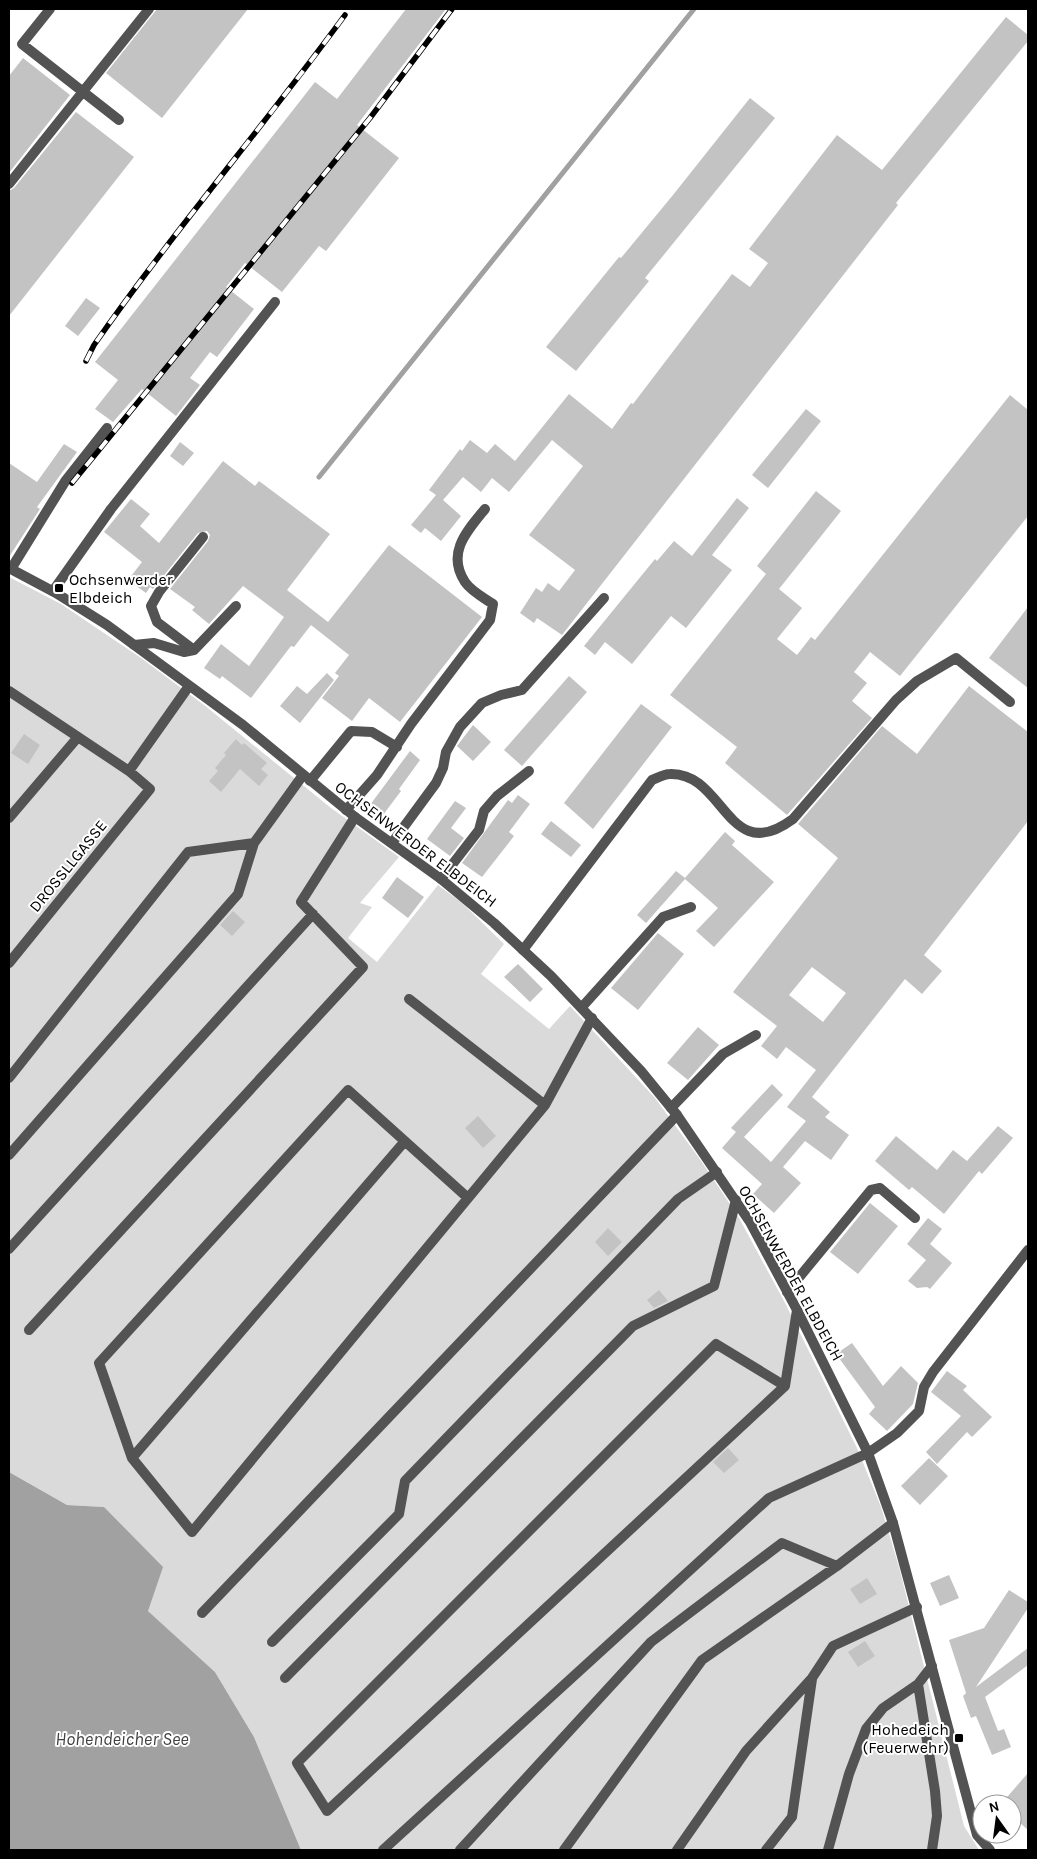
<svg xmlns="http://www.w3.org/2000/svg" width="1037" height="1859" viewBox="0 0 1037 1859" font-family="Karla,sans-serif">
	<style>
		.green { fill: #dadada }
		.water { fill: #a1a1a1 }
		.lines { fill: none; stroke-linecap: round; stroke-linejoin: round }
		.stream { stroke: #a1a1a1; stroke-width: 5 }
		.building { fill: #c3c3c3; fill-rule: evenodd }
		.service { stroke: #535353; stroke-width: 10 }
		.minor { stroke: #535353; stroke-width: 10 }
		.rail-casing { stroke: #000; stroke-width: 5.5 }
		.rail { stroke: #fff; stroke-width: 4; stroke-dasharray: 11; stroke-linecap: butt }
		.poi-dot { fill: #000; stroke: #fff; stroke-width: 2 }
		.labels { text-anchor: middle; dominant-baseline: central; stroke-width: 4; stroke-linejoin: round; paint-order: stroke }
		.poi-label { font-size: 16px; fill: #000; stroke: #fff; text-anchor: start }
		.street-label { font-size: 16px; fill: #000; stroke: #fff }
		.water-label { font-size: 18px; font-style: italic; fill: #424242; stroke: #fff }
	</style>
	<rect width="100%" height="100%" fill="#fff"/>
	<!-- green -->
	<path class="green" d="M9,577L61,604L141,658L204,705L331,808L399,857L360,903L372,907L348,938L377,962L438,885L462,903L504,944L481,974L549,1029L570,1006L655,1098L699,1158L738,1216L785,1303L857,1448L881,1507L899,1567L964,1826L979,1850H301L254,1737L215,1672L148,1611L104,1507L67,1505L9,1472Z"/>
	<!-- water -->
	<path class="water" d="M9,1472L67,1505L104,1507L163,1567L148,1611L215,1672L254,1737L301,1850H9Z"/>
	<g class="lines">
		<!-- stream -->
		<path class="stream" d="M319,477L694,9"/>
	</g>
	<!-- building -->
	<path class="building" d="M157,9H248L162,118L106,73Z
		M406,9H446L357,125L399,158L326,251L319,246L282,292L245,263L226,287L254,309L217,357L210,352L190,378L200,385L176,416L142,389L113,422L95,409L118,380L95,362L315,82L337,99Z
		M1006,17L1028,35V41L896,203L898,205L562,635L537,618L534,623L520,613L536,588L542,592L548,583L559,591L575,570L529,535L583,466L552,440L509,492L492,478L481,492L463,477L443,500L461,516L441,541L425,528L421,533L411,525L436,495L429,490L460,449L462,451L470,440L487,453L495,444L515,461L569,394L612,429L631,403L633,404L732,274L750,287L768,263L749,249L837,135L882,170Z
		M23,58L70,95L9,173V76Z
		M750,98L775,118L645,278L649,281L576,371L546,347L619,257L621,258L673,195Z
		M76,112L134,157L9,316V191L14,188Z
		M86,298L100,308L78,336L65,326Z
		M1010,395L1028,410V516L900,676L870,652L854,672L867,683L852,701L872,718L787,815L725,763L737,747L670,695L766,574L757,566L816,491L841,511L779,589L802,608L777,639L797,655L811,637L815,640Z
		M806,409L821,421L768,488L752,475Z
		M180,442L194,453L183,466L170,456Z
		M64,444L77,452L37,507L40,509L9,557V463L37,482Z
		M223,461L255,486L259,481L330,534L287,590L328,622L389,545L482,617L400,722L369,698L352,721L322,698L339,676L335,673L349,655L311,625L294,647L291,646L251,698L222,676L220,679L204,668L221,644L249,666L284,617L243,586L209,624L192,610L195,607L170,589L208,541L210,535L207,531L198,533L153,589L150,587L146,593L128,580L142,562L104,532L131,499L150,514L140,526L159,543Z
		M737,498L749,508L712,555L732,570L686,628L671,616L632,664L605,642L595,655L584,646L655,559L657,561L674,541L692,556Z
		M1028,607V688L989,658Z
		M327,673L334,680L300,723L280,706L297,686L307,694Z
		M569,676L587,692L522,766L504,750Z
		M969,686L1028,732V821L924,955L942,971L922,994L905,979L812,1097L830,1112L825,1117L849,1135L831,1160L805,1141L783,1167L801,1183L774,1213L753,1194L762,1184L722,1148L736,1132L731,1128L772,1084L783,1095L744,1137L771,1162L806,1121L787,1107L816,1070L786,1047L777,1059L761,1046L777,1026L733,992L838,858L798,824L882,726L917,754ZM812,967L846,993L823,1022L789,995Z
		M641,704L672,727L593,829L564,803Z
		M473,725L491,742L473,761L457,746Z
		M24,734L40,745L28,764L11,753Z
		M236,739L242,745L244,743L267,763L261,769L268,775L259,786L240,769L221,792L209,781L218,771L215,768L226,755L224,753Z
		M410,751L420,760L399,789L401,791L383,815L370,805Z
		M518,795L530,804L509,832L514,836L482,877L462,863L508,800L512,803Z
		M455,801L466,808L451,828L464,838L450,856L427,839Z
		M551,821L581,845L571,857L541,834Z
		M725,832L735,841L732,845L774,882L714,947L696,931L718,908L685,879L646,923L637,915L676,871L685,878Z
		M397,877L424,897L408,918L382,898Z
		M233,911L245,922L232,936L220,925Z
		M658,933L684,954L638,1010L611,988Z
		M518,964L543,989L530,1002L504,977Z
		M698,1027L719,1045L688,1080L667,1063Z
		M478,1116L496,1136L483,1148L465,1128Z
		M998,1126L1013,1138L982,1174L979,1171L944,1214L912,1187L909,1190L875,1161L896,1136L937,1170L953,1150L967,1161Z
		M870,1203L898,1226L858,1274L830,1252Z
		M928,1218L942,1229L930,1244L952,1263L930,1289L927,1287L917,1288L908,1281L926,1260L907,1244Z
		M608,1228L622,1242L608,1256L595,1242Z
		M659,1290L668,1301L654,1308L647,1300Z
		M852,1343L883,1386L901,1366L918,1383L913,1404L887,1431L869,1414L875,1407L836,1354Z
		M947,1371L967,1386L963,1390L992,1417L972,1437L967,1432L937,1464L926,1452L961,1416L931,1392Z
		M728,1448L739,1460L724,1473L713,1462Z
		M929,1458L948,1476L920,1505L901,1486Z
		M949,1575L959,1598L940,1606L930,1583Z
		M867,1578L877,1594L860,1604L850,1589Z
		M1009,1590L1028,1602V1608L976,1687L1028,1648V1665L985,1697L998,1731L1004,1729L1011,1747L992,1755L976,1716L971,1718L963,1696L966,1693L949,1640L984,1628Z
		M865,1641L875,1656L858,1667L848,1652Z
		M1028,1773V1830L1012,1816V1804H1001Z"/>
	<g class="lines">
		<!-- service -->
		<path class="service" d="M50,9L22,44L119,120
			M9,184L149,9
			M11,569L66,480L107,428
			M53,591L111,509L275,302
			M134,645L154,643L184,652L194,650L236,606
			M194,650L157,622L151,606L159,592L203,537
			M9,691L129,771L150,789L9,963
			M129,771L189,686
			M310,781L351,731L372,732L397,747
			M346,810L377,775L411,724L490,620L493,604C484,598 471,591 465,582C446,553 467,531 485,509
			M9,818L78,737
			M392,843L436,783L443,768L446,752L460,727L482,703L501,695L522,690L604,598
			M441,879L479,830L484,811L497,796L529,771
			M523,950L652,780C657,778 664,774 670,774C725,772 727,868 793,819L896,700L917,681L956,658L1010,702
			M409,999L545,1105
			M582,1007L663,917L691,907
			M9,1078L188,852L254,843
			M671,1108L723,1054L756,1035
			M9,1155L238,894L254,843L303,775
			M468,1198L348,1090L99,1363L132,1458L192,1532L545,1105L592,1018
			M9,1249L313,914
			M787,1292L871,1190L880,1188L915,1218
			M29,1330L363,967L301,902L355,817
			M785,1386L716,1344L297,1763L327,1811L785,1386L797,1310
			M132,1458L405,1141
			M202,1613L677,1115
			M272,1642L399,1514L405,1481L678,1199L717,1172
			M285,1678L633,1326L714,1286L736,1200
			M918,1684L935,1791L937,1816L932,1850
			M383,1850L769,1498L868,1453L897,1433L919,1411L924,1387L933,1372L1028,1250
			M460,1850L651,1642L782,1543L837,1566
			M564,1850L702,1660L837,1566L893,1523
			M677,1850L746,1751L812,1678L833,1646L917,1607
			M766,1850L792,1817L812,1679
			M828,1850L849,1774L866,1729L883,1708L918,1684L932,1666"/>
		<!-- minor -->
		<path class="minor" d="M9,568L56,593L107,625L243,725L355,817L441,879L494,923L551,976L641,1071L677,1115L750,1222L797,1310L868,1453L893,1523L977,1835L990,1850"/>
		<!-- rail casing -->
		<g class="rail-casing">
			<path id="rail" d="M86,361L94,345C173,232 263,127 345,15
				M72,483L370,118L452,9"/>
		</g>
		<!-- rail -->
		<use href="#rail" class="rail"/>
	</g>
	<!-- markers -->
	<g class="poi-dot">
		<rect x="54" y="583" width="10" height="10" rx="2.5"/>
		<rect x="954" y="1733" width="10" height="10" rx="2.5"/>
	</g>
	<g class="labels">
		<!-- poi labels -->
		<g class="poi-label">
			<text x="69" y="579">Ochsenwerder<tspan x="69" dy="18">Elbdeich</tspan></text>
			<text x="949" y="1729" text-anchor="end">Hohedeich<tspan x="949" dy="18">(Feuerwehr)</tspan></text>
		</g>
		<!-- street labels -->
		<g class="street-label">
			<text transform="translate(416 844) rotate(37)">OCHSENWERDER ELBDEICH</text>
			<text transform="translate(68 866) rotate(-51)">DROSSLLGASSE</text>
			<text transform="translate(791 1273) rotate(61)">OCHSENWERDER ELBDEICH</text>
		</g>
		<!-- water labels -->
		<g class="water-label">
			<text x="122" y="1739">Hohendeicher See</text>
		</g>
	</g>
	<!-- border -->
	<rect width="1037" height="1859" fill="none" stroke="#000000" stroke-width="20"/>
	<!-- north arrow -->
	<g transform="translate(997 1819) rotate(346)"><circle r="24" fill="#ffffff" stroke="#999999"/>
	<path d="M0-4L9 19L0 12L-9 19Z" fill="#000000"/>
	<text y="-8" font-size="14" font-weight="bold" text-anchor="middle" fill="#000000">N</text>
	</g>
</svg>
